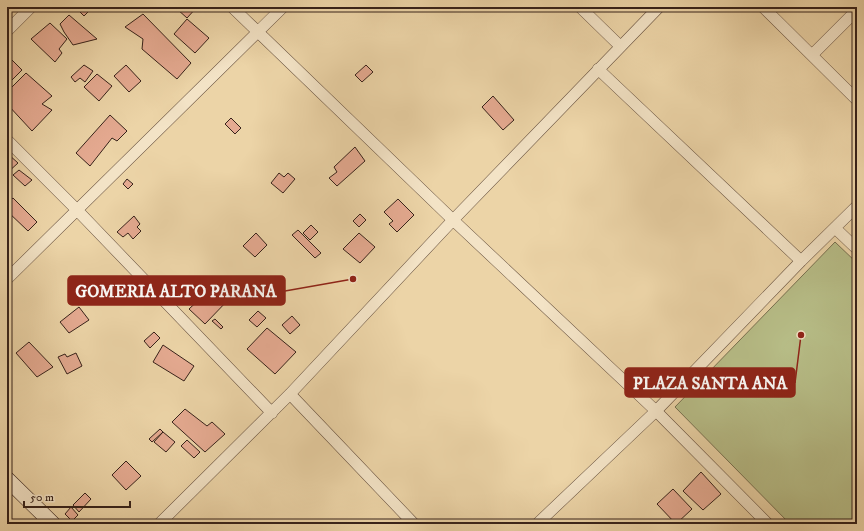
<svg xmlns="http://www.w3.org/2000/svg" width="864" height="531" viewBox="0 0 864 531" font-family="'IM FELL DW Pica',serif">
	<style>
		.green { fill: #b7bd87; stroke: #777050 }
		.building { fill: #e5aa91; stroke: #37221a }
		.lines { fill: none; stroke-linecap: round; stroke-linejoin: round }
		.street-casing { stroke: #644e3d; stroke-width: 12 }
		.secondary-casing { stroke: #37221a; stroke-width: 16 }
		.street { stroke: #f3e3c6; stroke-width: 11 }
		.secondary { stroke: #f3e3c6; stroke-width: 15 }
		.leader { fill: none; stroke: #8f2418; stroke-width: 1.5 }
		.callout-dot { fill: #8f2418; stroke: #f3e3c6; stroke-width: 1.5 }
		.callout { fill: #8f2418; stroke: #8f2418; stroke-width: 1.5 }
		.callout-label { font-size: 17px; text-anchor: middle; font-weight: bold; fill: #fff }
	</style>
	<rect width="100%" height="100%" fill="#ecd4a7"/>
	<filter id="stains"><feTurbulence type="fractalNoise" baseFrequency=".005" numOctaves="4"/><feColorMatrix values="0 0 0 0 .2 0 0 0 0 .09 0 0 0 0 .02 0 0 0 .5 -.17"/></filter>
	<radialGradient id="worn" r=".72"><stop offset=".6" stop-color="#630" stop-opacity="0"/><stop offset="1" stop-color="#630" stop-opacity=".3"/></radialGradient>
	<!-- green -->
	<path class="green" d="M835,242L857,263V524H790L675,407Z"/>
	<!-- building -->
	<path class="building" d="M82,7H87L90,10L84,16L79,11Z
		M179,7H197L187,18L177,9Z
		M143,14L191,63L177,79L142,49L143,39L125,27Z
		M69,15L97,39L73,45L64,32L60,24Z
		M187,19L209,38L195,53L174,34Z
		M50,23L67,39L59,49L62,53L55,62L31,39Z
		M8,56L22,70L7,85V57Z
		M84,65L93,71L85,82L80,78L75,82L71,77Z
		M126,65L141,81L129,92L114,76Z
		M366,65L373,72L362,82L355,75Z
		M26,73L52,96L42,104L52,110L32,131L7,104V92Z
		M97,74L112,86L99,101L84,87Z
		M493,96L514,120L503,130L482,107Z
		M110,115L127,131L117,141L112,138L90,166L76,153Z
		M231,118L241,128L235,134L225,124Z
		M355,147L365,161L337,186L329,178L337,172L334,167Z
		M8,154L18,163L7,173V155Z
		M19,170L32,180L25,186L13,175Z
		M279,173L284,177L288,173L295,179L283,193L271,183Z
		M127,179L133,184L128,189L123,184Z
		M13,198L37,222L28,231L7,211V203Z
		M398,199L414,215L397,232L389,224L393,221L384,212Z
		M360,214L366,220L359,227L353,221Z
		M134,216L140,224L137,227L141,231L133,239L128,233L123,237L117,232Z
		M311,225L318,232L310,240L303,233Z
		M298,230L321,253L315,258L292,235Z
		M256,233L267,245L255,257L243,246Z
		M359,233L375,247L360,263L343,249Z
		M216,284L230,298L205,324L189,309Z
		M79,307L89,320L69,333L60,322Z
		M258,311L266,318L257,327L249,320Z
		M292,316L300,325L290,334L282,325Z
		M215,319L223,327L221,329L212,321Z
		M267,328L296,352L275,374L247,349Z
		M154,332L160,338L150,348L144,341Z
		M29,342L53,367L37,377L16,353Z
		M163,345L194,366L184,381L153,362Z
		M76,353L82,366L67,374L58,357L65,354L67,357Z
		M185,409L207,426L212,422L225,434L205,452L172,422Z
		M160,429L163,432L152,442L149,439Z
		M163,432L175,442L166,452L154,442Z
		M187,440L200,452L194,458L181,446Z
		M126,461L141,476L126,490L112,475Z
		M701,472L721,494L703,510L683,491Z
		M673,489L692,509L676,524L657,504Z
		M85,493L91,499L79,512L73,505Z
		M71,507L78,515L72,521L65,514Z"/>
	<g class="lines">
		<!-- street casing -->
		<g class="street-casing">
			<path id="street" d="M232,7L453,220L656,411L768,524
				M580,7L620,46
				M763,7L857,100
				M7,31L31,7
				M812,55L857,10
				M598,69L801,261
				M7,140L77,210L272,413
				M835,228L857,249
				M7,279L283,7
				M290,394L414,524
				M159,524L290,394L453,220L659,7
				M537,524L656,411L801,261L857,206"/>
		</g>
		<!-- secondary casing -->
		<g class="secondary-casing">
			<path id="secondary" d="M7,479L53,524"/>
		</g>
		<!-- street -->
		<use href="#street" class="street"/>
		<!-- secondary -->
		<use href="#secondary" class="secondary"/>
	</g>
	<!-- callouts -->
	<path class="leader" d="M353 279L285 291M801 335L795 383"/>
	<g class="callout-dot">
		<circle cx="353" cy="279" r="4"/>
		<circle cx="801" cy="335" r="4"/>
	</g>
	<g class="callout">
		<rect x="68" y="276" width="217" height="29" rx="4"/>
		<rect x="625" y="368" width="170" height="29" rx="4"/>
	</g>
	<g class="callout-label">
		<text x="176" y="297">GOMERIA ALTO PARANA</text>
		<text x="710" y="389">PLAZA SANTA ANA</text>
	</g>
	<!-- margin -->
	<rect width="864" height="531" fill="none" stroke="#ecd4a7" stroke-width="24"/>
	<rect x="8" y="8" width="848" height="515" fill="none" stroke="#37221a" stroke-width="2"/>
	<rect x="12" y="12" width="840" height="507" fill="none" stroke="#37221a"/>
	<!-- scale -->
	<path d="M24 501v6h106v-6" fill="none" stroke="#37221a" stroke-width="2"/>
	<text x="30" y="501" font-size="12" fill="#37221a" stroke="#f3e3c6" stroke-width="3" paint-order="stroke">50 m</text>
	<rect width="100%" height="100%" filter="url(#stains)"/>
	<rect width="100%" height="100%" fill="url(#worn)"/>
</svg>
